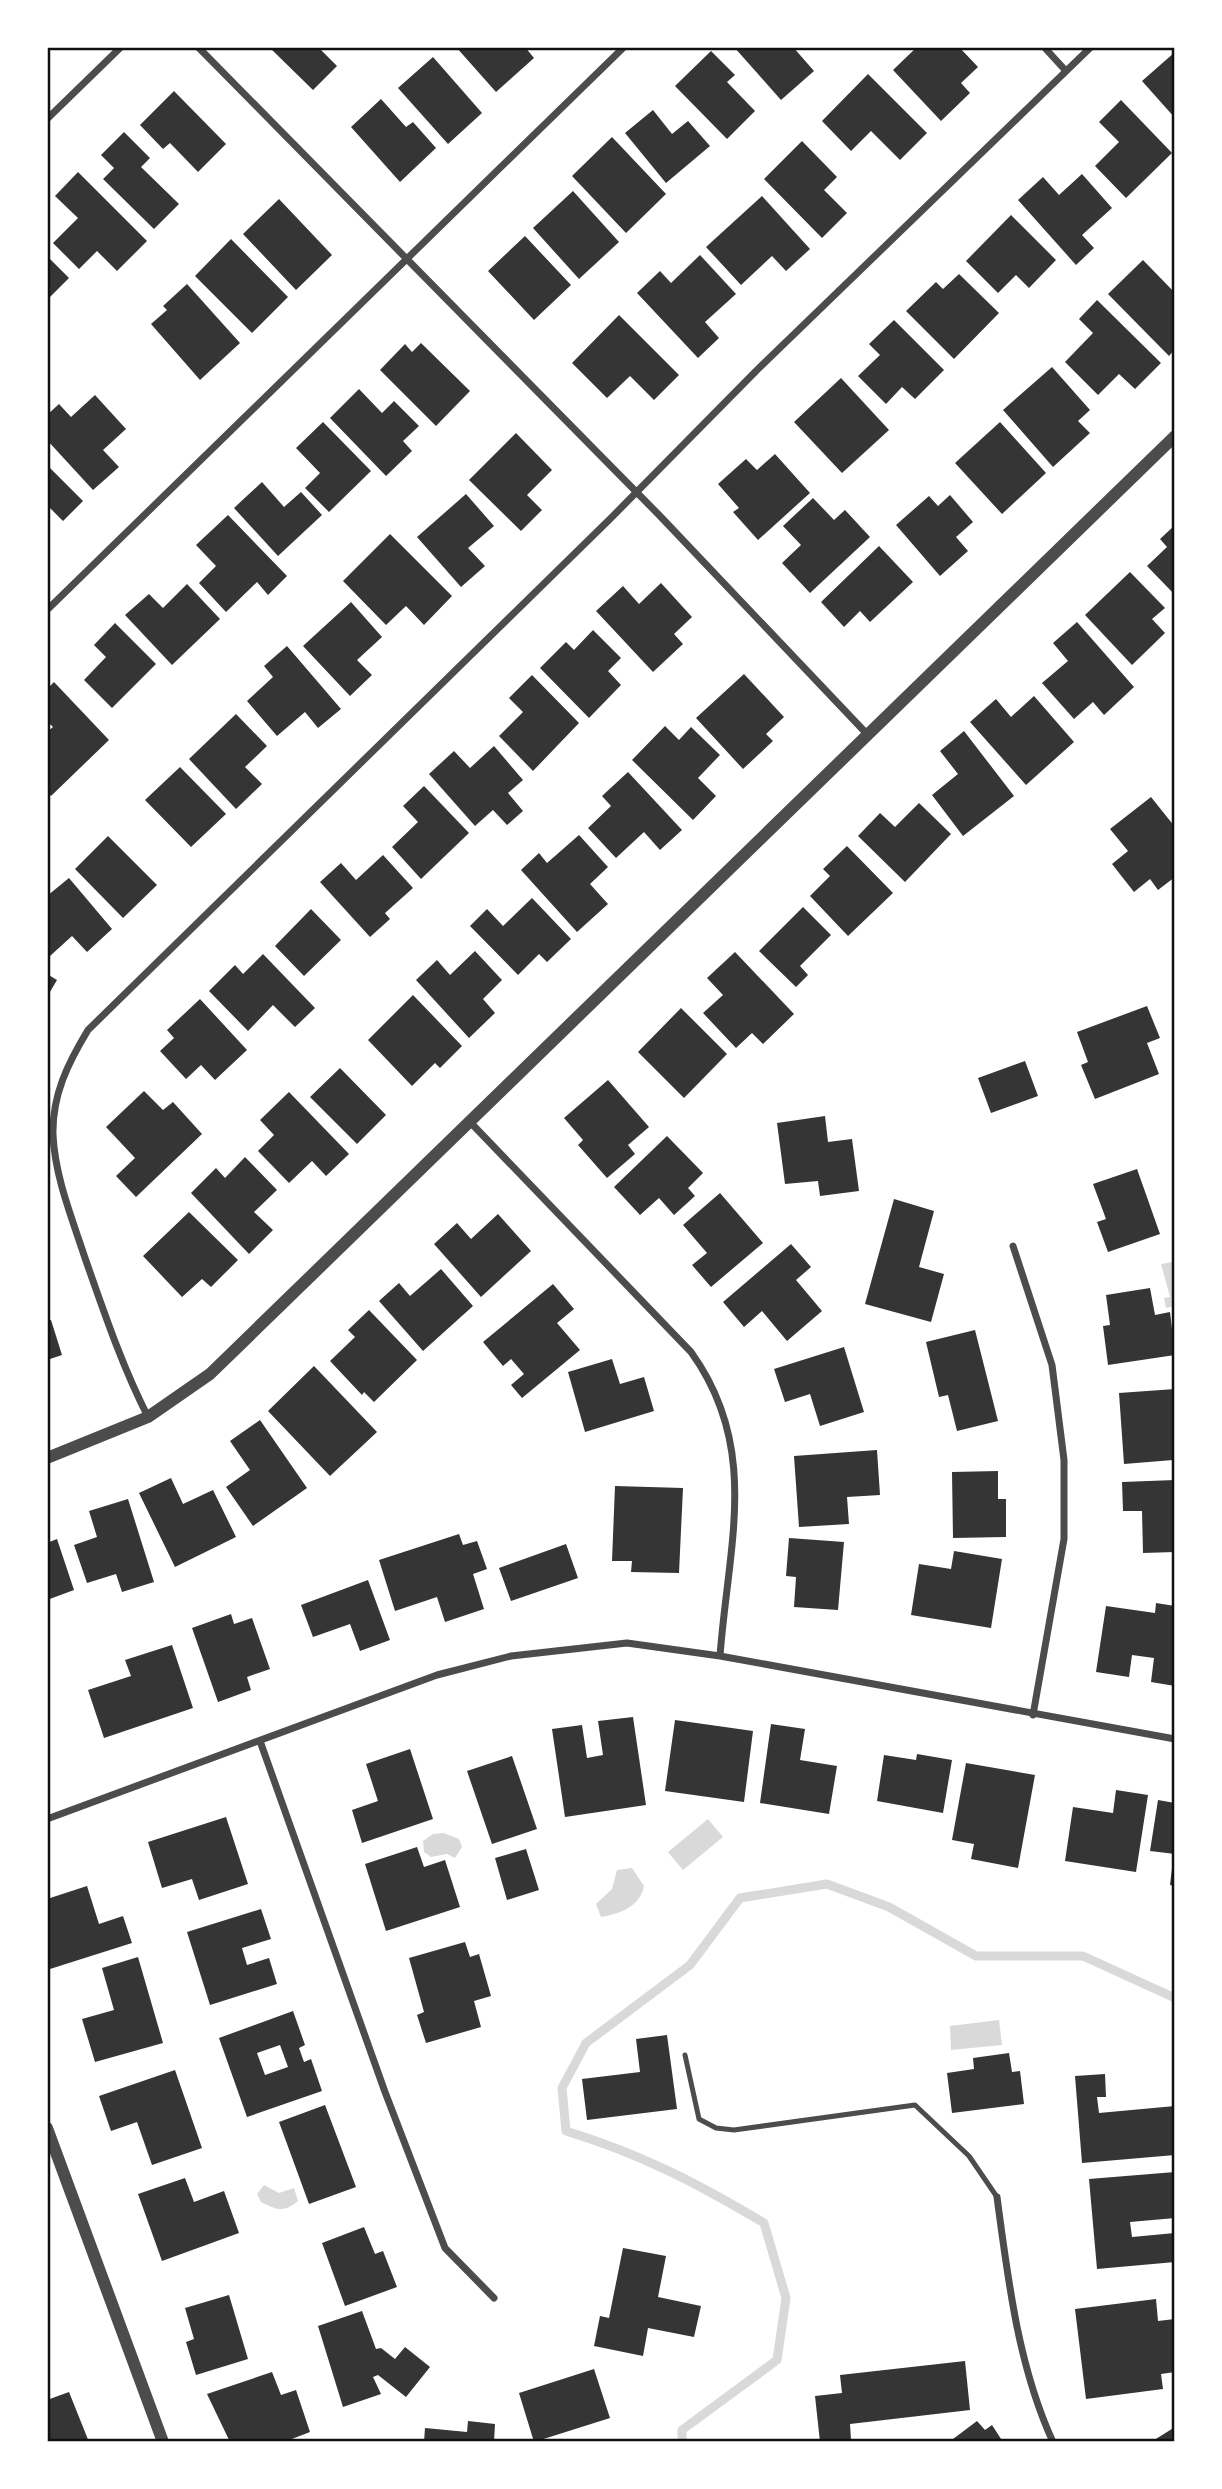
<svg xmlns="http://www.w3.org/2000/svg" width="1222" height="2489" viewBox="0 0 1222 2489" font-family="Barlow,sans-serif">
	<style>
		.water { fill: #d9d9d9 }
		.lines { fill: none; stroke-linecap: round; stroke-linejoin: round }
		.stream { stroke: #d9d9d9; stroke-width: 9 }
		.building { fill: #353535; fill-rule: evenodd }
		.service { stroke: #4c4c4c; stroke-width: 5 }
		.minor { stroke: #4c4c4c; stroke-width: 7 }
		.tertiary { stroke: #4c4c4c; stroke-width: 12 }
		.neatline { fill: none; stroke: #111; stroke-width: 2.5 }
	</style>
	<rect width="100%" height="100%" fill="#fff"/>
	<!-- water -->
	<path class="water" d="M1172,1262L1175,1306L1166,1308L1164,1298L1170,1297L1161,1264Z
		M708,1819L723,1837L683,1870L668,1852Z
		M444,1833L459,1839L462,1847L455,1858L447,1854L431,1857L424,1852L423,1841L433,1834Z
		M632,1868L644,1886C640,1907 619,1914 601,1917L596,1904L612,1889L617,1870Z
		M999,2020L1002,2045L951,2050L950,2026Z
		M264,2185L279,2193L294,2188L298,2201C283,2213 277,2210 261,2202L257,2194Z"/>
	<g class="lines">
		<!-- stream -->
		<path class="stream" d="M682,2442V2430L777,2360L786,2298L764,2223C697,2183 641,2154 566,2131L562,2088L586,2043L690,1965L740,1898L827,1884L889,1907L976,1956H1083L1175,1998"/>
	</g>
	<!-- building -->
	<path class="building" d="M269,47H324L321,50L337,66L313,90Z
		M456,47H525L534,58L496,92Z
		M734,47H793L814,71L781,100Z
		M917,47H959L978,67L961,83L970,93L941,121L893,70Z
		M711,51L735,75L727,82L755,111L727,139L675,86Z
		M1175,52V118L1142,81Z
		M433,57L482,113L448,144L398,88Z
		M868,74L927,133L900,160L871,131L851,151L822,121Z
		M174,91L226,144L198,172L170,143L163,149L140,125Z
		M381,99L406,127L413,122L436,148L400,182L351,127Z
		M1121,100L1172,153L1126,198L1095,166L1119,142L1099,122Z
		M653,110L672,134L688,121L710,146L666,183L625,133Z
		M124,132L150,158L141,167L179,204L154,229L103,179L114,168L101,155Z
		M612,137L666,194L626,233L572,176Z
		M802,141L837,177L824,190L847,213L822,238L764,179Z
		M78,172L147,241L117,271L97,251L79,269L53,243L78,218L55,196Z
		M1082,174L1112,208L1082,235L1094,248L1076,265L1018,200L1043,177L1059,195Z
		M573,191L619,242L579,279L533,228Z
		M762,196L810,249L786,271L772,256L741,285L706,247Z
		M279,199L332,255L296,290L243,234Z
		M1011,215L1056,260L1029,288L1016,275L998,293L966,261Z
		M525,236L571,285L534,320L488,271Z
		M231,239L288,297L252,333L195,276Z
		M700,255L736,294L705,322L719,338L698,358L637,293L660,271L671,283Z
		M47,256L69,278L47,300Z
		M1143,260L1175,293V349L1169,356L1108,294Z
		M959,274L999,313L954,359L906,311L936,282L943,289Z
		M187,284L240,343L200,380L151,324L167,310L163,306Z
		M1097,300L1161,363L1135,389L1119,374L1098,395L1065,362L1093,333L1079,319Z
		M619,315L679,375L654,400L630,376L607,398L572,363Z
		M894,320L944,370L915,399L902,387L886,404L858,376L880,355L869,344Z
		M421,343L470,391L436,426L380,370L405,344L412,352Z
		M1052,367L1090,410L1078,421L1090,433L1053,467L1003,410Z
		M841,378L889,430L842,473L794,422Z
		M359,389L382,413L394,401L419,426L403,441L412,451L386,476L330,418Z
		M95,395L126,429L103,450L119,467L93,490L47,440V415L59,404L71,417Z
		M323,422L371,471L329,512L305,488L320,473L296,448Z
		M1000,422L1046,473L1002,514L955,463Z
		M516,433L552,470L527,495L542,510L521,531L469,480Z
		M775,454L810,493L758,540L733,512L739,508L718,484L746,459L757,470Z
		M47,465L83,501L63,521L47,505Z
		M262,482L284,507L301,492L322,515L278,556L234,508Z
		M466,494L494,526L468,548L485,566L461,587L417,537Z
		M950,495L973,522L956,537L968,551L940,576L896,525L929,496L938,506Z
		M813,498L834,520L845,510L870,537L810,593L782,563L801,545L783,526Z
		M228,515L287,576L268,595L257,582L226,612L199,583L216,566L196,545Z
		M1175,525V595L1147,566L1167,547L1160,539Z
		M390,534L452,596L424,625L406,606L386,625L343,581Z
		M879,546L913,582L870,622L860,611L844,627L821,602Z
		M1130,572L1165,608L1152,619L1165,633L1132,665L1085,615Z
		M661,583L692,617L674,634L683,644L653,672L596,611L623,586L639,604Z
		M187,584L220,619L172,665L125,615L149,594L163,608Z
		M351,602L382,637L357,660L372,675L350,696L303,646Z
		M1077,622L1134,687L1104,715L1093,702L1074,719L1042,683L1068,661L1053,643Z
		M115,623L156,664L112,708L84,680L106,657L94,645Z
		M593,630L621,658L608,671L621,685L589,718L540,668L566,642L574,650Z
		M287,646L341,709L318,728L305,712L277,736L247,701L273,677L264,666Z
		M744,674L784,717L766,734L773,741L743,769L696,718Z
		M532,675L579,723L533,771L499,736L523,712L509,698Z
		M54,682L109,740L51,796L47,791V732L53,727L47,721V689Z
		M1034,696L1074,742L1026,785L970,722L996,699L1011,717Z
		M236,714L267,746L245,767L262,784L236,809L189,759Z
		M665,726L679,740L691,727L720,755L698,778L716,796L693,820L632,760Z
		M964,731L1014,796L963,836L932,795L958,774L940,751Z
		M494,746L523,780L508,793L523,811L507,825L493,810L475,826L429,774L454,751L470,768Z
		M180,767L226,814L191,847L145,800Z
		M628,772L682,830L660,850L644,832L616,858L588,828L611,806L602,796Z
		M424,786L469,833L421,879L392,847L418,822L403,806Z
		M1151,797L1175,827V877L1158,890L1150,879L1134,892L1112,864L1128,851L1110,829Z
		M919,803L951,834L905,882L858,836L880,813L895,827Z
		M579,835L608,867L590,884L608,904L577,932L521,870L539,853L547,863Z
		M108,836L157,885L123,918L75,869Z
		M847,846L893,893L848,936L810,896L830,876L823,869Z
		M383,855L413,888L385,913L390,919L370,937L320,882L341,863L356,880Z
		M69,878L112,929L87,952L72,936L50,956L47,896Z
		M532,898L571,939L547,962L539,954L518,975L470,926L487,909L503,926Z
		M803,907L831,935L800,966L808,975L796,987L759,951Z
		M311,909L341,940L304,976L275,946Z
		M475,951L502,980L483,999L495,1013L469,1038L416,980L437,960L450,975Z
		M735,952L794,1014L763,1044L752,1033L736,1048L703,1013L723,995L707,978Z
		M263,954L315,1008L295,1027L273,1005L248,1031L209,991L235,965L243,974Z
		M47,974L57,980L47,997Z
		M413,995L462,1046L440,1068L435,1063L412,1086L368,1040Z
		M200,999L247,1050L215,1080L201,1065L186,1079L160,1051L174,1038L167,1030Z
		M1147,1006L1160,1038L1147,1043L1159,1074L1095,1099L1081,1065L1088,1062L1077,1032Z
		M681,1008L727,1054L684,1098L638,1052Z
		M1025,1061L1038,1096L991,1113L978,1078Z
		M340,1068L386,1115L357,1144L310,1097Z
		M608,1080L649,1127L628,1145L635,1154L607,1178L578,1145L583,1140L564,1118Z
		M144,1091L163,1110L173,1102L202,1134L136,1197L116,1176L135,1158L106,1127Z
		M289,1092L349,1154L326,1176L312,1161L289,1183L258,1151L274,1135L260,1120Z
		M825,1116L828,1142L852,1139L859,1191L820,1196L818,1181L785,1184L777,1123Z
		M667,1136L703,1173L688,1188L695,1196L674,1215L659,1198L640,1215L614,1187Z
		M245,1157L277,1190L254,1212L273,1230L249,1254L191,1193L216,1168L225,1178Z
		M1137,1169L1160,1234L1108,1252L1097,1222L1106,1219L1093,1184Z
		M720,1193L763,1243L711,1287L692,1265L707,1253L683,1225Z
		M894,1199L934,1211L919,1267L944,1274L931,1322L865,1304Z
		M189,1212L238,1260L211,1287L202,1279L182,1297L143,1256Z
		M498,1214L531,1251L481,1297L434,1244L457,1223L471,1239Z
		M791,1244L811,1267L796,1280L822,1311L787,1341L762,1311L744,1327L723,1302Z
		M441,1269L473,1306L423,1351L379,1301L399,1283L410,1296Z
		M553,1284L574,1309L557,1323L580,1350L522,1398L511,1385L524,1374L511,1359L503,1366L483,1342Z
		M1150,1288L1155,1315L1170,1312L1175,1355L1108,1365L1103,1326L1110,1325L1106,1295Z
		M369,1310L417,1360L374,1402L364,1392L362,1395L330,1361L355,1337L348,1330Z
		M51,1320L62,1355L47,1360V1321Z
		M975,1330L998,1421L957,1431L948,1395L939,1397L926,1342Z
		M844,1347L864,1412L820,1426L810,1394L785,1402L774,1369Z
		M612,1359L620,1384L644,1377L654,1411L585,1432L568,1372Z
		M314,1366L377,1432L330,1476L268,1411Z
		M1175,1389L1173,1460L1124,1464L1119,1393Z
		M260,1420L307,1488L253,1526L226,1487L250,1470L230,1441Z
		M877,1450L880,1495L847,1497L849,1524L799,1527L794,1456Z
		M998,1471V1499H1006V1537L953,1538L952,1472Z
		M171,1478L183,1504L213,1490L236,1537L175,1567L139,1493Z
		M1175,1480V1552L1143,1553L1142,1511H1123L1122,1482Z
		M615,1486L683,1488L679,1573L631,1572L632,1561H612Z
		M128,1499L154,1582L122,1592L116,1574L87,1583L74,1545L97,1537L89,1511Z
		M459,1534L463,1545L477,1541L487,1569L473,1574L484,1609L445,1622L437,1597L395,1611L379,1560Z
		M789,1538L844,1542L838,1610L794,1607L796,1577L786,1576Z
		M57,1539L74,1590L47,1600V1543Z
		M566,1544L578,1578L511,1601L499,1568Z
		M954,1551L1002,1559L991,1628L911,1615L919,1564L951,1569Z
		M368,1580L390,1640L360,1651L350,1624L313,1637L301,1605Z
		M1156,1603L1175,1606V1686L1151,1682L1154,1658L1132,1655L1129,1677L1096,1672L1106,1606L1155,1613Z
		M231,1614L234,1624L252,1618L270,1669L247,1677L251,1690L218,1702L192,1628Z
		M172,1645L193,1708L104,1738L88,1690L131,1676L125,1660Z
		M633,1717L646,1805L565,1817L552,1729L582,1725L587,1758L603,1755L598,1721Z
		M675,1720L753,1731L744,1802L665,1791Z
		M771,1724L805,1729L800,1760L837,1766L829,1814L760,1803Z
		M410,1749L433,1819L362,1843L352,1810L378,1801L366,1764Z
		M917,1754L952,1760L943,1813L877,1801L884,1755L916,1760Z
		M512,1756L537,1829L492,1844L467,1771Z
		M966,1763L1035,1775L1018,1868L971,1859L974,1844L952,1840Z
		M1116,1790L1148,1795L1136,1872L1065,1861L1073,1807L1113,1813Z
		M1158,1800L1175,1803V1854L1150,1851Z
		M226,1817L248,1884L199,1900L192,1879L162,1888L148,1842Z
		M417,1847L424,1867L445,1860L460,1907L386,1931L365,1864Z
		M526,1849L539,1890L507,1900L495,1858Z
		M1173,1860H1175V1886L1170,1885Z
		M87,1886L99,1924L123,1916L132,1943L50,1969L47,1899Z
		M261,1909L271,1939L242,1948L247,1965L269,1958L277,1984L210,2005L187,1932Z
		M465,1942L470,1957L479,1954L491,1996L474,2001L481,2027L426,2043L417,2015L424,2012L409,1958Z
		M138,1957L163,2043L95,2062L82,2019L114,2010L102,1968Z
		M293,2011L305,2045L299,2048L304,2062L311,2059L322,2091L247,2117L219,2038ZM280,2045L288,2067L265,2075L257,2053Z
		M667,2035L677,2109L587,2120L582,2079L640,2072L636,2039Z
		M1009,2053L1012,2072L1020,2071L1024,2104L952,2113L947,2073L974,2069L973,2058Z
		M175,2070L202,2148L152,2165L137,2122L111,2131L99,2096Z
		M1105,2074L1106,2097H1097L1099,2113L1175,2106V2155L1082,2163L1075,2076Z
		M325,2105L356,2187L309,2204L279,2122Z
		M1175,2172V2218L1130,2222L1132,2237L1175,2233V2262L1097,2269L1089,2179Z
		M185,2178L194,2202L224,2191L239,2233L162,2261L138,2194Z
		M364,2227L375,2254L383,2251L397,2287L345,2306L322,2243Z
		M623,2248L666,2256L658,2297L701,2306L694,2337L648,2328L643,2356L594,2346L600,2316L609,2318Z
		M229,2295L248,2359L196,2375L186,2342L194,2339L185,2308Z
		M1156,2299L1158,2321L1175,2319V2372L1161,2374L1163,2389L1086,2399L1075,2309Z
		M362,2311L376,2349L381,2348L395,2359L405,2347L430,2367L406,2397L378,2375L373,2377L381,2394L343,2407L318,2326Z
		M965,2361L970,2410L850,2424L851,2440L820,2442L815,2396L842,2393L840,2375Z
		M594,2369L610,2418L534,2442L519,2393Z
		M272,2372L281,2395L296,2390L310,2432L284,2442H230L207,2394Z
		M69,2392L89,2442H47V2400Z
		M468,2421L495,2424L494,2442H424L425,2428L467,2432Z
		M977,2421L985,2430L992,2425L1003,2442H949Z
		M1175,2427V2442H1151Z"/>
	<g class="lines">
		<!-- service -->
		<path class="service" d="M685,2055L699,2119L716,2128L734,2130L915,2105L969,2156L997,2197"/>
		<!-- minor -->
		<path class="minor" d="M198,47L660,516L867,734
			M1044,47L1066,71
			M47,119L121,47
			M47,610L624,47
			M471,1123L691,1352C761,1449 728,1546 720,1656
			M1013,1246L1052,1365L1064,1460V1539L1033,1715
			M148,1417C122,1366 104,1312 85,1258C72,1218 55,1177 53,1135C52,1095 68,1063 88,1030L611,518L757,370L1091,47
			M260,1741L385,2092L445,2248L494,2298
			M47,1819L437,1675L511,1656L627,1643L720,1656L1175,1739
			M997,2197C1008,2279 1018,2366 1053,2442"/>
		<!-- tertiary -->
		<path class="tertiary" d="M47,1458L148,1417L210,1374L1175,436
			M47,2128L163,2442"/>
	</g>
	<!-- border -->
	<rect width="1222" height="2489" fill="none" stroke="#ffffff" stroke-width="98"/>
	<rect x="49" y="49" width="1124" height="2391" class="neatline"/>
</svg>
